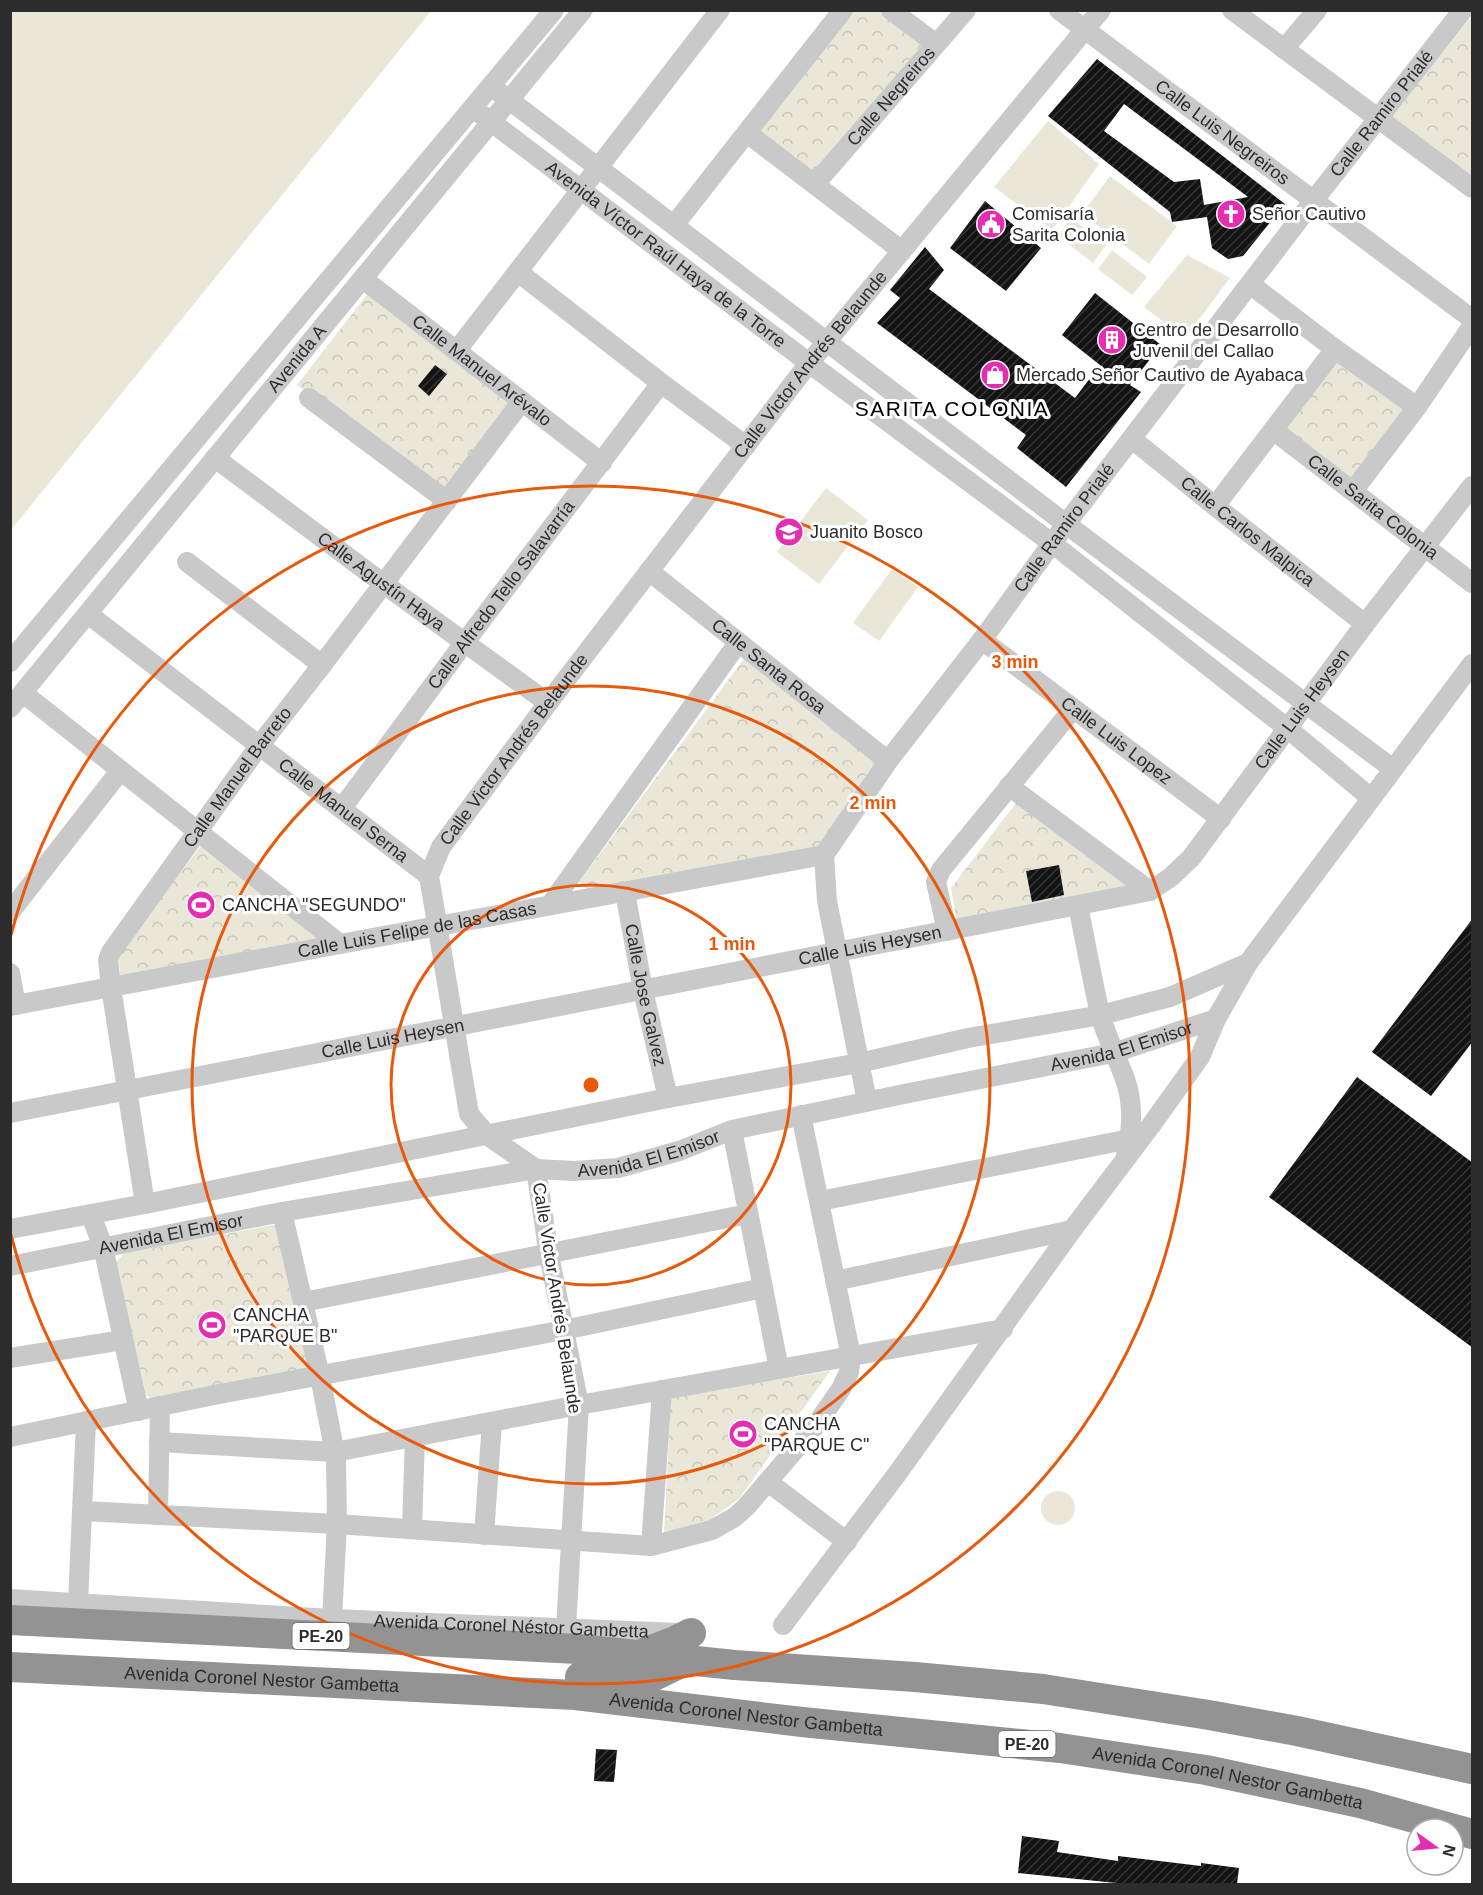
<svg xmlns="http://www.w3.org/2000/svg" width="1483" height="1895" viewBox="0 0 1483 1895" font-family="Helvetica,sans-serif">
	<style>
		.grass { fill: #eae7d9 }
		.park { fill: url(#park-crowns) }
		.building { fill: url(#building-hatch); fill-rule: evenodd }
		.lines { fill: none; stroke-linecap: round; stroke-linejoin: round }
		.minor { stroke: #c9c9c9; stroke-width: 20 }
		.highway { stroke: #939393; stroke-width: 30 }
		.ring { fill: none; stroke: #e8590c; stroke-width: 3 }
		.labels { text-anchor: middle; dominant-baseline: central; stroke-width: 6; stroke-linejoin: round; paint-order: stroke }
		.shield { fill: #fff; stroke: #6b6b6b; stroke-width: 1.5 }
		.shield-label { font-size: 16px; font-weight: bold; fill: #2c2c2c }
		.street-label { font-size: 18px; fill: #2c2c2c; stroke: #fff }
		.poi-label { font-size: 18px; fill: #2c2c2c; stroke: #fff; text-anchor: start }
		.quarter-label { font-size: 21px; letter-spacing: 1.5px; fill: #000; stroke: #fff }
		.centre { fill: #e8590c; stroke: #fff; stroke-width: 3 }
		.ring-label { font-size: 18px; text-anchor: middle; font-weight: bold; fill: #e8590c; stroke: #fff; stroke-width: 6; stroke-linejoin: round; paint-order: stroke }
	</style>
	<defs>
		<pattern id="park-crowns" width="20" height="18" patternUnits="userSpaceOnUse" patternTransform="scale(1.5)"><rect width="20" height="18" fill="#eae7d9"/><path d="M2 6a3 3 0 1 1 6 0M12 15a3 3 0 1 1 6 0" fill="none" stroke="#c9c6ba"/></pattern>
		<pattern id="building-hatch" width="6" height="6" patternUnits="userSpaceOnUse" patternTransform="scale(1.5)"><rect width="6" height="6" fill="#131313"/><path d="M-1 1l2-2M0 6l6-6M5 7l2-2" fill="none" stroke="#363636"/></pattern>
	</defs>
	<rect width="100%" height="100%" fill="#fff"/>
	<!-- grass -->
	<path class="grass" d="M11,10L431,11L11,530L10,11Z
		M1048,121L1099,164L1052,230L994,187Z
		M1110,176L1177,226L1149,264L1082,214Z
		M1071,218L1106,245L1093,263L1058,236Z
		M1112,250L1147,277L1132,295L1098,269Z
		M1187,255L1230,278L1185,338L1144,307Z
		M826,488L868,520L819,584L777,552Z
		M892,569L918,587L879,641L853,623Z
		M1041 1508a17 17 0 1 1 34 0a17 17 0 1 1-34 0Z"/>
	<!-- park -->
	<path class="park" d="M851,11H880L924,44L816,174L760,134V127Z
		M1472,16V184L1387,120Z
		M369,292L515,402L445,495L297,385Z
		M1339,357L1411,409L1355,482L1285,430Z
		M746,656L878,757L818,848L588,890L579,882Z
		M1019,799L1129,882V889L957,923L951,888Z
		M203,843L328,942L121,983L118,955Z
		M278,1224L314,1369L154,1400L146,1395L116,1263L124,1253Z
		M830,1371L739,1499L705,1523L664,1533L671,1397Z"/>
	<!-- building -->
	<path class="building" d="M1097,59L1285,204L1243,256L1228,259L1212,248L1207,217L1172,222L1170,212L1048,116ZM1124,104L1191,154L1248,197L1204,205L1200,179L1174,182L1104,131Z
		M985,201L1041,248L1006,291L950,248Z
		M925,247L944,270L929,289L1075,398L1100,365L1062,335L1095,293L1161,345L1130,385L1141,392L1066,487L1017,448L1026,435L877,323L900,298L890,290Z
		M435,365L447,374L429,396L418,386Z
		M1059,865L1064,895L1032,902L1026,871Z
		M1473,918V1041L1431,1096L1372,1052Z
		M1357,1077L1473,1163V1348L1269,1197Z
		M596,1749L617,1750L614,1782L594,1781Z
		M1022,1836L1059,1841L1057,1852L1118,1861V1856L1201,1866V1863L1239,1868L1237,1884H1126L1018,1873Z"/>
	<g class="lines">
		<!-- minor -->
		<g class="minor">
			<path d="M891,10L936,44"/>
			<path id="s1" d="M1059,10L1472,319"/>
			<path d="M1232,10L1472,188"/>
			<path d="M1284,49L1317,10"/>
			<path d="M491,86L1066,524L1393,769"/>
			<path id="s2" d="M473,108L809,363L1053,544L1287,728L1371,798"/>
			<path d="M747,133L902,251"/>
			<path id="s3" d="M815,184L966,10"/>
			<path d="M674,225L843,10"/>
			<path d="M518,272L661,383L746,446"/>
			<path id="s4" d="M363,279L602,463"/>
			<path d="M1250,284L1335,349L1417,407"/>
			<path d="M457,350L720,10"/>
			<path d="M309,398L447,501"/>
			<path id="s5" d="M1273,430L1472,583"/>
			<path id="s6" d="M1132,439L1215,506L1365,624"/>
			<path id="s7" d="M215,458L384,584L548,703"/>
			<path d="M1353,491L1417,407L1472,326"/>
			<path d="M1215,506L1335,349"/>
			<path d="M187,562L322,665"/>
			<path id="s8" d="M649,571L888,761"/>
			<path id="s9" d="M88,614L429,876"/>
			<path id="s10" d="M982,640L1221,819"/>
			<path d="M10,662L554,10"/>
			<path d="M23,693L340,944"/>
			<path id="s11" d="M10,708L583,10"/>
			<path d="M1009,786L1150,891"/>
			<path id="s12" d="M342,808L465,642L661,383"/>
			<path id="s13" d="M625,892L643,990L668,1098"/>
			<path d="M550,905L738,643"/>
			<path d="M1078,905C1085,941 1092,978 1100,1014C1106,1036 1117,1057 1125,1079C1133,1101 1133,1129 1126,1152"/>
			<path d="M10,912L120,771"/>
			<path d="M947,931L936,882L941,870L1073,709"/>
			<path d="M10,973L16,1005"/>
			<path id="s14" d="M10,1006L340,944L824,855"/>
			<path id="s15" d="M867,1101L827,901L824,855L888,761L982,640L1066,524L1314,200L1463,10"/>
			<path id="s16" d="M10,1113L1150,891L1171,877L1191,858L1365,624L1472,486"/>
			<path d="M732,1130L779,1369"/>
			<path d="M820,1201L1130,1139"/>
			<path id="s17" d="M145,1204L111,987L108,960L111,952L259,746L322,665L522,401"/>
			<path d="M282,1212L320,1376L336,1459L337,1524L332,1619"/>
			<path d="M91,1215L103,1247L139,1411"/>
			<path d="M10,1229L145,1204L668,1098L859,1063L968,1038L1101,1015L1170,997L1248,963"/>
			<path id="s18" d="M10,1266L282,1212L536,1169L574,1171L618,1168L679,1151L732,1130L904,1094L1113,1053L1216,1019"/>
			<path d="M835,1281L1072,1230"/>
			<path d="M303,1302L748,1214"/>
			<path d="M10,1358L123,1340"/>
			<path d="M10,1437L214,1395L564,1330L763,1288"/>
			<path d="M159,1442L335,1452L579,1405L1003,1329"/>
			<path d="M768,1482L847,1542"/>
			<path d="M82,1511L337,1524L651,1546L712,1530L735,1517L747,1506L816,1425L841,1389L849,1372L851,1356L801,1115"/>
			<path d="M158,1515L160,1406"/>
			<path d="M412,1529L415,1437"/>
			<path d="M484,1535L492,1422"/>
			<path d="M651,1546L662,1390"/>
			<path id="s19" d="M10,1599L332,1619L679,1633"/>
			<path d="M78,1603L86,1421"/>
			<path d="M783,1625L897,1474L1072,1230L1152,1124L1200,1057L1216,1019L1248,963L1472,664"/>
			<path id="s20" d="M566,1628L579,1405L549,1255L536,1169L487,1135L469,1114L429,876L441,847L548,703L809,363L1101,10"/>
		</g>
		<!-- highway -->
		<g class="highway">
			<path d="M10,1620L578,1649L735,1665L915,1677L1043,1689L1209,1715L1297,1731L1472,1769"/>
			<path d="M646,1652L675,1641L691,1633"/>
			<path id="s21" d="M10,1667L575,1695L802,1722L1060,1748L1206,1770L1360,1803L1472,1834"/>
			<path d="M580,1677L633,1679L654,1676L687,1660"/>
		</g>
	</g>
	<!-- distance rings -->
	<g class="ring">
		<circle cx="591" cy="1085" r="200"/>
		<circle cx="591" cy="1085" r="399"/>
		<path d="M11 935A599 599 0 1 1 11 1235"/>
	</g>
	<!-- icons -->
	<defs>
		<g id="church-disc" transform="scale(1.5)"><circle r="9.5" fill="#e42db1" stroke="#fff"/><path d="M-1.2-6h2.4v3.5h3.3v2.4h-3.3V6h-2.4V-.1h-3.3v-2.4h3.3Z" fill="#fff"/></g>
		<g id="civic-disc" transform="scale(1.5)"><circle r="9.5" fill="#e42db1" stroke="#fff"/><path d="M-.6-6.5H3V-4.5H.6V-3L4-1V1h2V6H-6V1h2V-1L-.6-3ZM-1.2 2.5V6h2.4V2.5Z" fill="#fff"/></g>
		<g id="building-disc" transform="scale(1.5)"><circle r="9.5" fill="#e42db1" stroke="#fff"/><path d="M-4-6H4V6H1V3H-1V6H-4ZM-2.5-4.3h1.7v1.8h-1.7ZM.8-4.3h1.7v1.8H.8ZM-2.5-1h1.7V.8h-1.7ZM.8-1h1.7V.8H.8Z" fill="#fff"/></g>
		<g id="shop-disc" transform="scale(1.5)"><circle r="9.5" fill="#e42db1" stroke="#fff"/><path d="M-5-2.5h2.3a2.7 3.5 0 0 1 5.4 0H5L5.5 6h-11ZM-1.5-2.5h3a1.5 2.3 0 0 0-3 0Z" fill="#fff"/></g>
		<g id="school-disc" transform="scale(1.5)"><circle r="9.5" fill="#e42db1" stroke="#fff"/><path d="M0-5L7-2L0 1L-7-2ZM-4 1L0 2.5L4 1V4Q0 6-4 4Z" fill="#fff"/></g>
		<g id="stadium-disc" transform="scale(1.5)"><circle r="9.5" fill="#e42db1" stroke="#fff"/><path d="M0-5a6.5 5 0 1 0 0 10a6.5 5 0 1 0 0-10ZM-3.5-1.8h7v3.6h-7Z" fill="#fff"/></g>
	</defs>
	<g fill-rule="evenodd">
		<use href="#church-disc" x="1231" y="214"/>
		<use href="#civic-disc" x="991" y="224"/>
		<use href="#building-disc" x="1112" y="340"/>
		<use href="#shop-disc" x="995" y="375"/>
		<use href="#school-disc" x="789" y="532"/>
		<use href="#stadium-disc" x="201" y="905"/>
		<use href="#stadium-disc" x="212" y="1325"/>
		<use href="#stadium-disc" x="743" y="1434"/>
	</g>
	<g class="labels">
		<!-- shield labels -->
		<g class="shield">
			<rect x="292.5" y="1623" width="57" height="26" rx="4.5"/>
			<rect x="998.5" y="1731" width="57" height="26" rx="4.5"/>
		</g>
		<g class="shield-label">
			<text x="321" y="1636">PE-20</text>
			<text x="1027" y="1744">PE-20</text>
		</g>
		<!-- street labels -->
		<g class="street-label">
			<text stroke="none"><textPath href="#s3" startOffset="116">Calle Negreiros</textPath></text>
			<text stroke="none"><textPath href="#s15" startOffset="1178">Calle Ramiro Prialé</textPath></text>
			<text stroke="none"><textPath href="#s1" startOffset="204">Calle Luis Negreiros</textPath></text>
			<text stroke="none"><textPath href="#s2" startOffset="242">Avenida Víctor Raúl Haya de la Torre</textPath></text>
			<text stroke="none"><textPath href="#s11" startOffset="452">Avenida A</textPath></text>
			<text stroke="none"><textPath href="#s20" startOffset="1431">Calle Victor Andrés Belaunde</textPath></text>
			<text stroke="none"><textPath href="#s4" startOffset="150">Calle Manuel Arévalo</textPath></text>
			<text stroke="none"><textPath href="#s5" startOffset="126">Calle Sarita Colonia</textPath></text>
			<text stroke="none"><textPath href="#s15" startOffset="656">Calle Ramiro Prialé</textPath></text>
			<text stroke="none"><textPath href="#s6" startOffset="148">Calle Carlos Malpica</textPath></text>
			<text stroke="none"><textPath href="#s7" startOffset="207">Calle Agustín Haya</textPath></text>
			<text stroke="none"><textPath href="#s12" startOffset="266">Calle Alfredo Tello Salavarría</textPath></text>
			<text stroke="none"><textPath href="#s8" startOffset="153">Calle Santa Rosa</textPath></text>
			<text stroke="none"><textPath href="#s16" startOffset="1400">Calle Luis Heysen</textPath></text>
			<text stroke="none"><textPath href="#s10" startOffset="168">Calle Luis Lopez</textPath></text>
			<text stroke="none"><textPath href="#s20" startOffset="945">Calle Victor Andrés Belaunde</textPath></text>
			<text stroke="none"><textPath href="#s17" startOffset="471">Calle Manuel Barreto</textPath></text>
			<text stroke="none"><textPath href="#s9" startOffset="322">Calle Manuel Serna</textPath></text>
			<text stroke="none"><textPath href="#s14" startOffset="414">Calle Luis Felipe de las Casas</textPath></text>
			<text stroke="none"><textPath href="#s16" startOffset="876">Calle Luis Heysen</textPath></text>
			<text stroke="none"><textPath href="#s13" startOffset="105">Calle Jose Galvez</textPath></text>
			<text stroke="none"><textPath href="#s16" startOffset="390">Calle Luis Heysen</textPath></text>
			<text stroke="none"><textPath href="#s18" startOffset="1136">Avenida El Emisor</textPath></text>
			<text stroke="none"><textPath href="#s18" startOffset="650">Avenida El Emisor</textPath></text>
			<text stroke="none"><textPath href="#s18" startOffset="164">Avenida El Emisor</textPath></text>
			<text transform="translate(557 1298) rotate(81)">Calle Victor Andrés Belaunde</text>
			<text stroke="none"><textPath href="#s19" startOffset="502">Avenida Coronel Néstor Gambetta</textPath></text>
			<text stroke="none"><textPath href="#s21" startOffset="252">Avenida Coronel Nestor Gambetta</textPath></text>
			<text stroke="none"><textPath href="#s21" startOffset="738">Avenida Coronel Nestor Gambetta</textPath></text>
			<text stroke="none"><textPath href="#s21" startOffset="1224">Avenida Coronel Nestor Gambetta</textPath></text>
		</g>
		<!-- poi labels -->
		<g class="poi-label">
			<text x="1012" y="214">Comisaría<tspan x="1012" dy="21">Sarita Colonia</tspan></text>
			<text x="1252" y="214">Señor Cautivo</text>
			<text x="1133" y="330">Centro de Desarrollo<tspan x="1133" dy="21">Juvenil del Callao</tspan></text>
			<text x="1016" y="375">Mercado Señor Cautivo de Ayabaca</text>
			<text x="810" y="532">Juanito Bosco</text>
			<text x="222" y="905">CANCHA "SEGUNDO"</text>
			<text x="233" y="1315">CANCHA<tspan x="233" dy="21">"PARQUE B"</tspan></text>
			<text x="764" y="1424">CANCHA<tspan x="764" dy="21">"PARQUE C"</tspan></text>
		</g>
		<!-- quarter labels -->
		<g class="quarter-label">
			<text x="952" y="408">SARITA COLONIA</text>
		</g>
	</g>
	<circle cx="591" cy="1085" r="9" class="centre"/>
	<g class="ring-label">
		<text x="1015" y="668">3 min</text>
		<text x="873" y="809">2 min</text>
		<text x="732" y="950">1 min</text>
	</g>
	<!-- border -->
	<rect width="1483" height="1895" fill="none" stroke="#2c2c2c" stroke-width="24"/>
	<!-- north arrow -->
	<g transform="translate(1435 1847) rotate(105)"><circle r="28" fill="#ffffff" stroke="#ababab" stroke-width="1.5"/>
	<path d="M0-4.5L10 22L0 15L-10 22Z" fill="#e42db1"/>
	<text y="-9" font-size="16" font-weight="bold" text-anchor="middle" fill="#2c2c2c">N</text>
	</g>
</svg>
